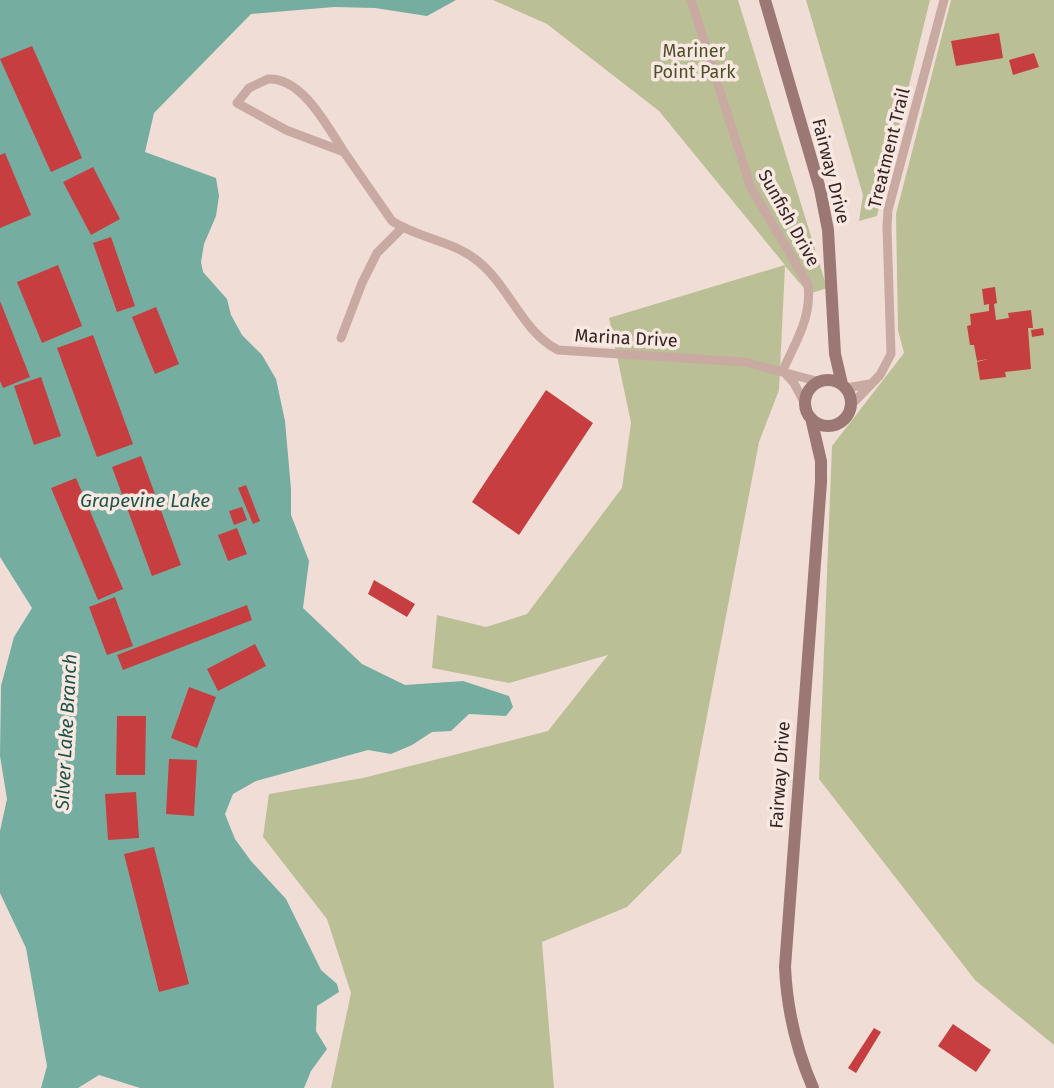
<svg xmlns="http://www.w3.org/2000/svg" width="1054" height="1088" viewBox="0 0 1054 1088" font-family="'Fira Sans',sans-serif">
	<style>
		.green { fill: #bbbf96 }
		.water { fill: #75ada1 }
		.building { fill: #c63e3f }
		.lines { fill: none; stroke-linecap: round; stroke-linejoin: round }
		.street { stroke: #c8aaa2; stroke-width: 9 }
		.secondary { stroke: #9b7874; stroke-width: 12 }
		.labels { text-anchor: middle; dominant-baseline: central; stroke-width: 7; stroke-linejoin: round; paint-order: stroke }
		.park-label { font-size: 18px; fill: #4c5028; stroke: #f8e8e1 }
		.street-label { font-size: 18px; fill: #322524; stroke: #f8e8e1 }
		.water-label { font-size: 19px; font-style: italic; fill: #1b5348; stroke: #f8e8e1 }
	</style>
	<rect width="100%" height="100%" fill="#f0ddd6"/>
	<!-- green -->
	<path class="green" d="M493,0H738L827,288L809,294L785,266L779,390L759,442L681,853L627,907L542,942L554,1088H331L351,993L327,919L263,837L269,794L363,778L548,731L608,655L509,683L432,668L437,615L486,627L527,614L622,488L631,423L609,318L785,265L659,111L547,24Z
		M806,0H930L877,216L859,221L863,195Z
		M951,0H1054V1045L975,980L819,779L832,446L904,353L898,330L896,214Z"/>
	<!-- water -->
	<path class="water" d="M0,0H456L427,16L375,8L334,7L251,14L154,113L145,152L216,178L219,196L216,216L204,244L201,262L203,272L227,299L231,315L242,335L262,355L276,379L285,421L291,489V515L309,561L303,608L362,664L405,685L463,681L509,696L513,707L506,716L469,714L451,731L432,732L412,745L391,754L368,750L256,781L233,794L225,814L235,839L251,861L286,899L321,970L337,984L339,992L317,1006L316,1031L327,1049L311,1071L304,1088H140L99,1075L78,1088H41L47,1066L26,948L0,893V831L7,799L0,756L1,686L14,637L32,608L0,557Z"/>
	<!-- building -->
	<path class="building" d="M999,33L1003,58L956,66L951,41Z
		M32,46L82,158L51,172L0,59Z
		M1034,53L1039,67L1013,75L1009,60Z
		M5,153L31,215L0,228V155Z
		M93,167L120,219L91,235L63,182Z
		M111,237L135,306L117,312L93,243Z
		M58,265L82,326L42,343L17,282Z
		M995,287L997,303L994,304L996,320L1009,318L1008,313L1031,310L1033,328H1028L1031,369L1005,372L1006,377L980,380L977,362L988,359L977,361L974,345H970L967,326L971,325L970,314L989,311V304L984,305L982,289Z
		M0,301L30,377L3,388L0,381Z
		M156,307L179,364L155,374L132,317Z
		M1043,328L1044,335L1032,337L1031,330Z
		M93,335L133,444L97,457L57,348Z
		M41,377L61,436L34,445L14,386Z
		M546,390L593,423L519,535L472,502Z
		M141,456L181,565L152,576L112,467Z
		M76,478L123,589L98,600L51,488Z
		M246,485L260,521L253,524L238,488Z
		M242,507L247,520L234,525L229,511Z
		M237,528L247,554L228,561L218,535Z
		M374,580L415,604L407,617L368,594Z
		M115,597L133,646L107,655L89,607Z
		M247,605L252,620L123,670L117,655Z
		M255,644L266,666L218,691L207,669Z
		M189,687L216,697L197,748L171,738Z
		M117,716H146L145,775H116Z
		M169,759L197,760L194,816L166,814Z
		M136,792L139,838L108,840L105,794Z
		M154,847L189,984L159,992L124,854Z
		M953,1024L991,1050L976,1072L938,1046Z
		M874,1028L881,1032L856,1073L848,1068Z"/>
	<g class="lines">
		<!-- street -->
		<path class="street" d="M691,0L751,188L808,284C812,317 796,341 783,370
			M268,79C302,77 327,126 344,152L286,130L237,103L249,88Z
			M344,152L392,221C419,239 453,240 479,262C510,288 522,331 558,350L745,362L820,382
			M341,338L362,283L377,253L402,228
			M784,372L794,383L805,404
			M846,388L870,384
			M851,405L880,375L891,354L887,227L888,210L944,0"/>
		<!-- secondary -->
		<path class="secondary" d="M765,0L820,189L828,230L835,354L842,384
			M805 403a23 23 0 1 1 46 0a23 23 0 1 1-46 0Z
			M811,418L821,461V482L785,967C787,1010 796,1049 813,1088"/>
	</g>
	<g class="labels">
		<!-- park labels -->
		<g class="park-label">
			<text x="694" y="51">Mariner<tspan x="694" dy="21">Point Park</tspan></text>
		</g>
		<!-- street labels -->
		<g class="street-label">
			<text transform="translate(889 148) rotate(-76)">Treatment Trail</text>
			<text transform="translate(831 171) rotate(76)">Fairway Drive</text>
			<text transform="translate(789 218) rotate(61)">Sunfish Drive</text>
			<text transform="translate(626 338) rotate(3)">Marina Drive</text>
			<text transform="translate(780 775) rotate(-86)">Fairway Drive</text>
		</g>
		<!-- water labels -->
		<g class="water-label">
			<text x="145" y="500">Grapevine Lake</text>
			<text transform="translate(66 732) rotate(-87)">Silver Lake Branch</text>
		</g>
	</g>
</svg>
